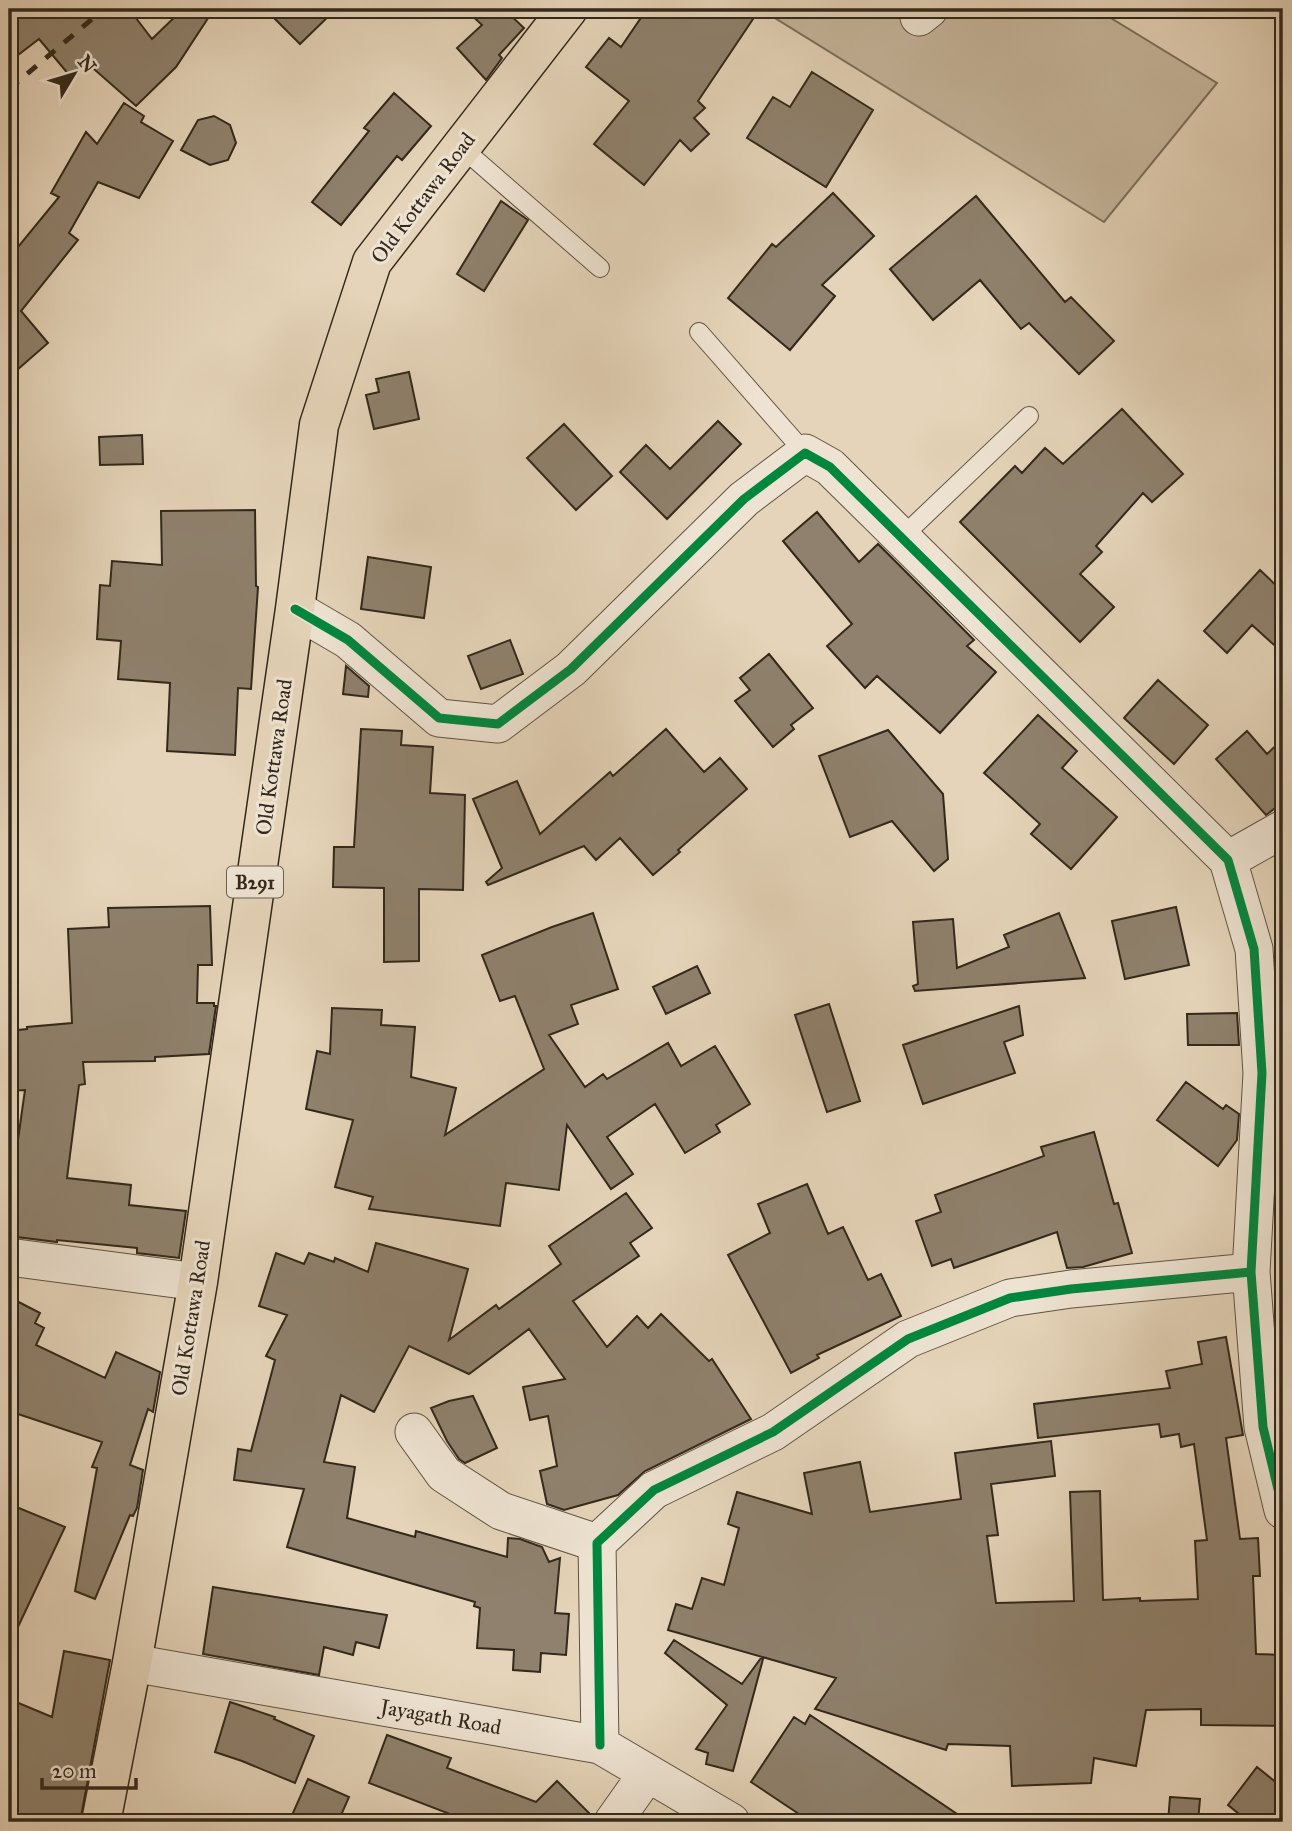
<svg xmlns="http://www.w3.org/2000/svg" width="1292" height="1831" viewBox="0 0 1292 1831" font-family="'IM FELL Great Primer',serif">
	<style>
		.green { fill: #c7b79e; stroke: #7c705c; stroke-width: 2 }
		.building { fill: #8f816d; stroke: #32281b; stroke-width: 2 }
		.lines { fill: none; stroke-linecap: round; stroke-linejoin: round }
		.lane-casing { stroke: #5f5342; stroke-width: 20 }
		.street-casing { stroke: #5f5342; stroke-width: 39 }
		.primary-casing { stroke: #32281b; stroke-width: 41 }
		.lane { stroke: #eee3d2; stroke-width: 18 }
		.street { stroke: #eee3d2; stroke-width: 37 }
		.primary { stroke: #e5d4b9; stroke-width: 38 }
		.rail { stroke: #32281b; stroke-width: 5; stroke-dasharray: 12 12; stroke-linecap: butt }
		.cycleway-casing { stroke: #eee3d2; stroke-width: 13 }
		.cycleway { stroke: #00873e; stroke-width: 9 }
		.labels { text-anchor: middle; dominant-baseline: central; stroke-width: 6; stroke-linejoin: round; paint-order: stroke }
		.shield { fill: #eee3d2; stroke: #6a6052; stroke-width: 2 }
		.shield-label { font-size: 19px; font-weight: bold; fill: #32281b }
		.street-label { font-size: 21px; fill: #32281b; stroke: #eee3d2 }
	</style>
	<rect width="100%" height="100%" fill="#e5d4b9"/>
	<filter id="stains"><feTurbulence type="fractalNoise" baseFrequency=".00286" numOctaves="4"/><feColorMatrix values="0 0 0 0 .2 0 0 0 0 .09 0 0 0 0 .02 0 0 0 .5 -.17"/></filter>
	<radialGradient id="worn" r=".72"><stop offset=".6" stop-color="#630" stop-opacity="0"/><stop offset="1" stop-color="#630" stop-opacity=".3"/></radialGradient>
	<!-- green -->
	<path class="green" d="M779,9H1096L1217,83L1104,222L775,18Z"/>
	<!-- building -->
	<path class="building" d="M9,9H129L152,39L183,9H214L176,67L136,106L86,62L70,76L39,39L9,62Z
		M265,9H336L300,44Z
		M465,9H504L524,28L499,55L502,58L486,80L457,48L482,25Z
		M647,9H737L753,19L698,101L705,108L694,118L709,134L691,151L680,140L644,185L594,144L629,101L586,67L609,38L621,47Z
		M812,72L873,110L826,187L747,138L773,97L790,107Z
		M394,93L431,126L402,160L397,156L341,225L312,202L369,131L364,128Z
		M124,103L144,116L141,122L173,141L139,198L98,182L69,233L78,240L21,311L48,343L9,377V258L59,197L51,193L86,132L97,144Z
		M214,116L230,125L236,143L228,160L210,165L181,150L198,120Z
		M833,193L874,236L822,285L835,296L790,350L728,298L772,244L776,247Z
		M976,196L1065,302L1071,297L1114,341L1079,374L1029,323L1021,329L980,280L933,320L890,269Z
		M501,201L528,220L484,291L457,274Z
		M409,372L419,419L374,429L366,395L379,392L376,379Z
		M1122,409L1183,474L1152,502L1143,493L1096,546L1102,552L1080,574L1114,607L1080,642L960,522L1015,466L1022,473L1045,448L1063,464Z
		M718,421L741,444L667,519L620,472L646,445L670,469Z
		M564,424L612,476L576,510L527,458Z
		M142,435L143,464L100,465L99,437Z
		M255,510L256,586L258,587L251,689L238,688L235,755L167,751L170,683L118,679L121,641L97,639L100,585L110,586L112,561L162,565L161,511Z
		M817,512L859,562L878,544L974,640L967,646L996,672L940,733L877,676L865,688L827,646L852,624L783,541Z
		M368,557L431,567L424,618L361,609Z
		M1260,570L1283,592V653L1252,625L1227,653L1204,631Z
		M510,640L523,674L481,689L468,656Z
		M769,654L813,708L791,725L794,729L773,747L735,701L750,690L740,678Z
		M346,666L369,686L368,697L343,694Z
		M1158,680L1208,725L1174,764L1124,718Z
		M1038,715L1077,751L1062,768L1117,817L1071,869L1031,834L1040,824L984,773Z
		M361,729L402,731L401,745L433,747L430,793L465,795L463,890L419,889V961L384,962V888L333,887L334,847H354Z
		M666,729L704,772L720,758L747,789L678,850L680,852L653,875L620,838L596,860L584,846L488,885L486,882L502,868L473,799L517,781L540,834L610,772L613,776Z
		M888,730L943,794L948,859L934,871L892,821L850,837L819,756Z
		M1247,731L1267,754L1283,739V802L1266,815L1216,759Z
		M210,906L212,965H198L197,1003H214V1006H216L209,1054L155,1057V1061L83,1062L85,1084L79,1085L67,1178L131,1185L129,1205L186,1211L179,1258L137,1253V1248L57,1240V1242L9,1236V1203L25,1090L9,1091V1031L27,1029V1027L72,1023L68,929L109,927L108,908Z
		M1176,907L1189,965L1125,979L1112,921Z
		M593,913L618,989L571,1005L578,1024L549,1035L585,1087L603,1074L607,1079L668,1043L681,1066L715,1046L750,1104L716,1125L720,1132L685,1153L655,1104L607,1137L633,1174L611,1189L567,1125L559,1190L506,1183L500,1226L369,1209L373,1197L335,1187L353,1120L306,1109L317,1051L330,1054L332,1008L382,1010L381,1025L415,1027L411,1077L456,1088L445,1135L544,1069L515,996L500,1001L482,955L552,927Z
		M1059,913L1085,978L915,991L913,986L918,984L913,922L953,919L957,968L1009,947L1004,935Z
		M697,966L710,993L666,1014L653,987Z
		M829,1004L860,1101L827,1112L795,1015Z
		M1019,1006L1023,1035L1004,1042L1015,1073L923,1104L903,1045Z
		M1237,1013L1239,1045H1188L1187,1014Z
		M1186,1082L1223,1109L1226,1105L1239,1114L1237,1140L1218,1166L1157,1120Z
		M1094,1132L1114,1204L1118,1203L1132,1253L1083,1267L1067,1268L1057,1232L954,1268L951,1259L932,1266L916,1221L941,1212L935,1195L1044,1156L1041,1147Z
		M807,1184L828,1234L843,1227L868,1280L881,1274L901,1316L817,1355L819,1358L791,1373L728,1255L770,1233L758,1204Z
		M626,1193L652,1228L630,1243L639,1256L573,1301L607,1347L637,1316L648,1328L661,1314L709,1361L712,1359L751,1419L645,1471L618,1495L564,1510L547,1504L540,1471L557,1466L548,1416L530,1420L523,1387L565,1379L529,1329L469,1374L409,1346L374,1412L341,1395L324,1462L355,1467L347,1518L415,1537L416,1531L507,1557L508,1538L520,1539L542,1547L549,1562L560,1558L555,1613L569,1614L566,1655L541,1653L540,1672L513,1670L514,1650L477,1648L480,1608L474,1606L475,1602L287,1547L304,1489L234,1480L238,1449L251,1451L275,1360L266,1356L287,1315L259,1306L276,1253L304,1264L309,1253L334,1262L335,1258L368,1272L376,1243L468,1269L449,1340L496,1305L499,1309L561,1264L549,1246Z
		M9,1297L40,1313L35,1323L44,1328L36,1345L105,1378L116,1352L160,1372L153,1412L148,1409L130,1465L143,1470L137,1508L133,1516L130,1515L95,1599L75,1591L97,1468L92,1467L102,1442L9,1411Z
		M1226,1337L1243,1435L1226,1438L1240,1539L1258,1538L1260,1576H1253L1256,1654L1283,1655V1726L1201,1725V1709L1146,1710L1136,1766L1094,1758L1091,1783L1012,1786L1010,1746L948,1744L946,1750L815,1709L836,1678L668,1630L676,1604L692,1609L702,1578L724,1585L739,1528L728,1524L737,1492L812,1514L804,1473L860,1462L870,1512L961,1499L955,1453L1051,1441L1055,1476L991,1484L998,1535L987,1536L996,1603L1074,1601L1070,1492L1100,1491L1103,1600L1140,1598V1601L1198,1599L1195,1541L1207,1540L1194,1444L1181,1447L1179,1434L1161,1437L1159,1424L1038,1438L1034,1404L1170,1388L1166,1371L1202,1364L1198,1342Z
		M473,1396L497,1448L465,1463L459,1459L447,1441L431,1408L449,1401Z
		M9,1504L65,1527L9,1646Z
		M213,1587L387,1615L379,1648L356,1642L353,1655L324,1647L319,1675L203,1654Z
		M674,1640L742,1684L761,1658L763,1659L733,1771L706,1764L708,1753L696,1749L727,1705L665,1653Z
		M64,1651L110,1660L80,1822H9V1699L52,1717Z
		M230,1702L275,1717L274,1719L314,1736L295,1783L242,1761L215,1752Z
		M810,1715L969,1822H811L751,1782L794,1717L805,1724Z
		M387,1735L451,1758L447,1768L536,1802L557,1781L593,1817L592,1822H446L450,1814L369,1783Z
		M1257,1767L1283,1788V1822H1249L1228,1805Z
		M308,1779L349,1797L338,1822H289Z
		M1170,1797L1200,1799L1198,1822H1168Z"/>
	<g class="lines">
		<!-- lane casing -->
		<g class="lane-casing">
			<path id="lane" d="M461,147L600,268
				M699,332L805,453
				M902,537L1029,416"/>
		</g>
		<!-- street casing -->
		<g class="street-casing">
			<path id="street" d="M919,17L929,9
				M295,609L348,640L439,718L498,724L571,669L744,499L805,453L830,467L1228,860L1254,949L1262,1073L1251,1272L1263,1427L1283,1510
				M1228,860L1283,829
				M9,1257L198,1282
				M414,1432L444,1474L501,1511L597,1543
				M132,1663L600,1745L731,1822
				M600,1745L597,1543L654,1490L773,1432L908,1339L1010,1298L1071,1289L1251,1272
				M613,1822L647,1774"/>
		</g>
		<!-- primary casing -->
		<g class="primary-casing">
			<path id="primary" d="M101,1822L132,1663L198,1282L295,609L319,425L372,262L568,9"/>
		</g>
		<!-- lane -->
		<use href="#lane" class="lane"/>
		<!-- street -->
		<use href="#street" class="street"/>
		<!-- primary -->
		<use href="#primary" class="primary"/>
		<!-- rail -->
		<path class="rail" d="M9,89L104,9"/>
		<!-- cycleway casing -->
		<g class="cycleway-casing">
			<path id="cycleway" d="M295,609L348,640L439,718L498,724L571,669L744,499L805,453L830,467L1228,860L1254,949L1262,1073L1251,1272L1263,1427L1283,1510
				M600,1745L597,1543L654,1490L773,1432L908,1339L1010,1298L1071,1289L1251,1272"/>
		</g>
		<!-- cycleway -->
		<use href="#cycleway" class="cycleway"/>
	</g>
	<g class="labels">
		<!-- shield labels -->
		<rect class="shield" x="227" y="866.5" width="56" height="31" rx="5"/>
		<g class="shield-label">
			<text x="255" y="882">B291</text>
		</g>
		<!-- street labels -->
		<g class="street-label">
			<text transform="translate(423 198) rotate(-53)">Old Kottawa Road</text>
			<text transform="translate(274 757) rotate(-82)">Old Kottawa Road</text>
			<text transform="translate(191 1318) rotate(-81)">Old Kottawa Road</text>
			<text transform="translate(441 1717) rotate(10)">Jayagath Road</text>
		</g>
	</g>
	<!-- margin -->
	<rect width="1292" height="1831" fill="none" stroke="#e5d4b9" stroke-width="35"/>
	<rect x="10" y="10" width="1271" height="1810" fill="none" stroke="#32281b" stroke-width="3.5"/>
	<rect x="18" y="18" width="1257" height="1796" fill="none" stroke="#32281b" stroke-width="2"/>
	<!-- north arrow -->
	<g transform="translate(74 74) rotate(52)" stroke="#eee3d2" stroke-width="5" paint-order="stroke">
	<path d="M0-5L12 26L0 18L-12 26Z" fill="#32281b"/>
	<text y="-10" font-size="19" font-weight="bold" text-anchor="middle" fill="#32281b">N</text>
	</g>
	<!-- scale -->
	<path d="M42 1778v10h94v-10" fill="none" stroke="#32281b" stroke-width="3.5"/>
	<text x="52" y="1778" font-size="21" fill="#32281b" stroke="#eee3d2" stroke-width="5" paint-order="stroke">20 m</text>
	<rect width="100%" height="100%" filter="url(#stains)"/>
	<rect width="100%" height="100%" fill="url(#worn)"/>
</svg>
